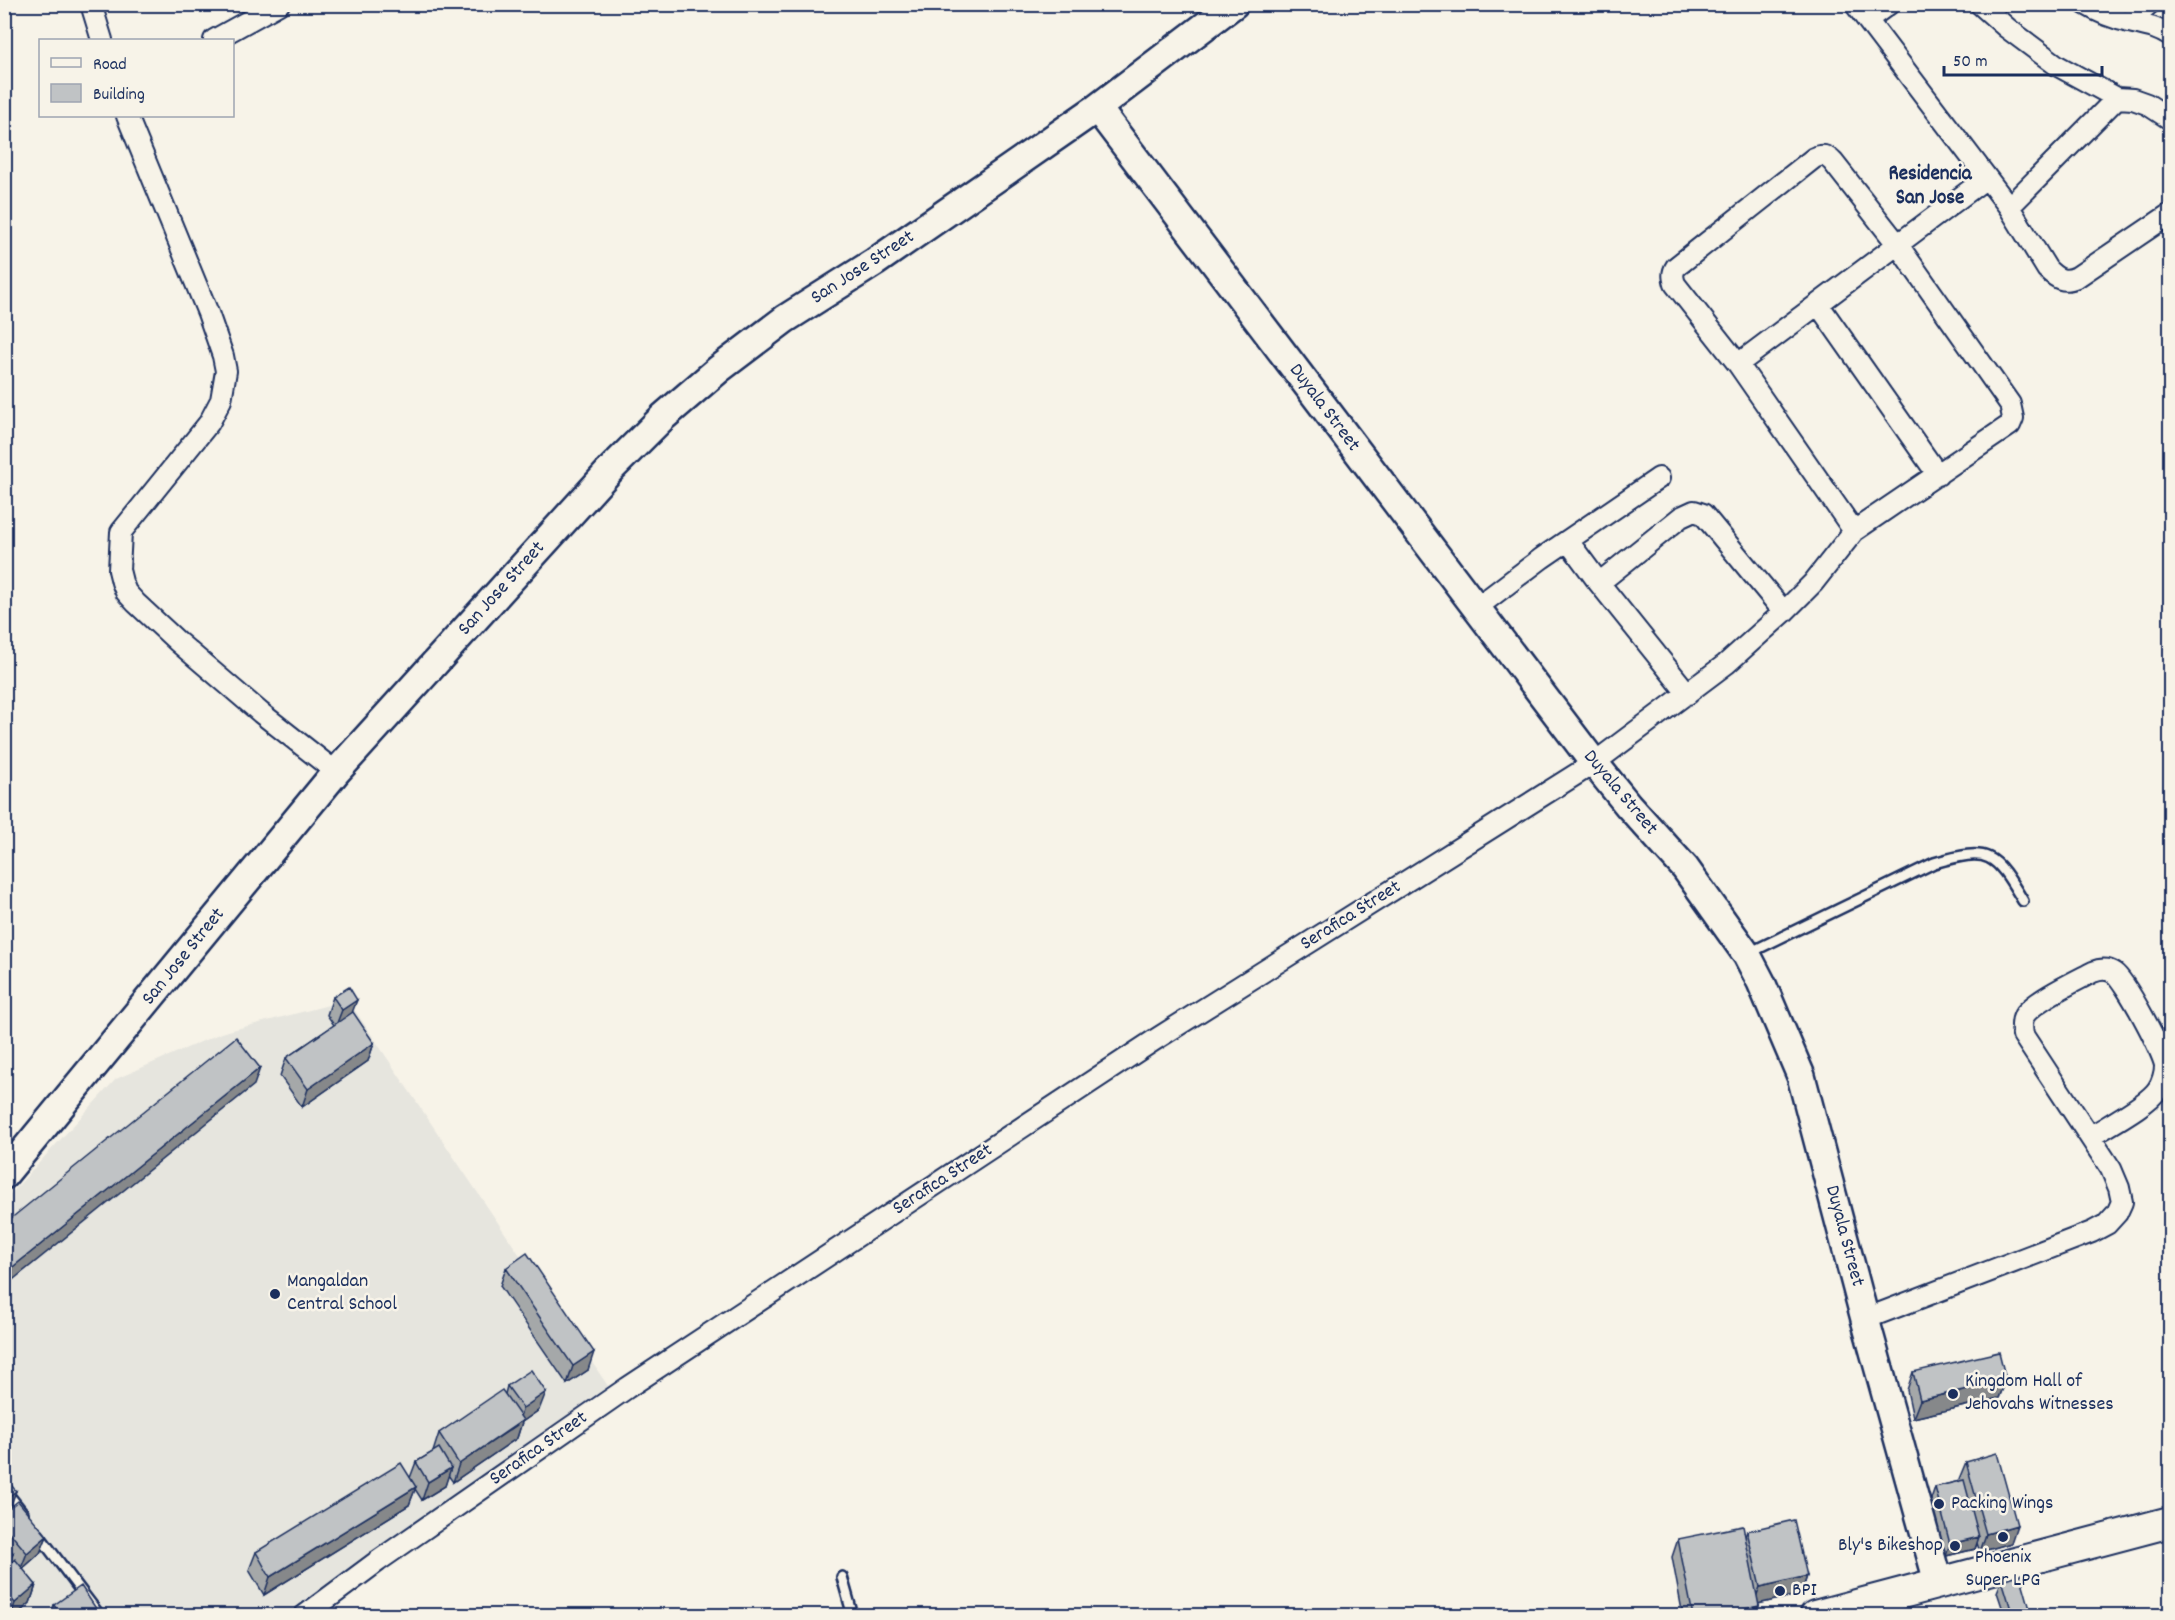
<svg xmlns="http://www.w3.org/2000/svg" width="2175" height="1620" viewBox="0 0 2175 1620" font-family="Dekko,sans-serif">
	<style>
		.built { fill: #e6e5de }
		.lines { fill: none; stroke-linecap: round; stroke-linejoin: round }
		.lane-casing { stroke: #1b2f5e; stroke-width: 14 }
		.street-casing { stroke: #1b2f5e; stroke-width: 24 }
		.secondary-casing { stroke: #1b2f5e; stroke-width: 32 }
		.primary-casing { stroke: #1b2f5e; stroke-width: 34 }
		.lane { stroke: #f7f3e8; stroke-width: 9 }
		.street { stroke: #f7f3e8; stroke-width: 20 }
		.secondary { stroke: #f7f3e8; stroke-width: 27 }
		.primary { stroke: #f7f3e8; stroke-width: 30 }
		.wall { fill: #a5a8a9; stroke: #1b2f5e; stroke-width: 1.5 }
		.shaded-wall { fill: #86888a; stroke: #1b2f5e; stroke-width: 1.5 }
		.building { fill: #c0c3c5; stroke: #1b2f5e; stroke-width: 1.5 }
		.poi-dot { fill: #1b2f5e; stroke: #f7f3e8; stroke-width: 2 }
		.labels { text-anchor: middle; dominant-baseline: central; stroke-width: 5; stroke-linejoin: round; paint-order: stroke }
		.street-label { font-size: 20px; fill: #1b2f5e; stroke: #f7f3e8 }
		.poi-label { font-size: 20px; fill: #1b2f5e; stroke: #f7f3e8; text-anchor: start }
		.neighbourhood-label { font-size: 21px; font-weight: bold; fill: #1b2f5e; stroke: #f7f3e8 }
	</style>
	<rect width="100%" height="100%" fill="#f7f3e8"/>
	<filter id="ink" filterUnits="userSpaceOnUse"><feTurbulence type="fractalNoise" baseFrequency=".0167" numOctaves="2"/><feDisplacementMap in="SourceGraphic" scale="12" xChannelSelector="R" yChannelSelector="G"/><feConvolveMatrix kernelMatrix="1 2 1 2 8 2 1 2 1" color-interpolation-filters="sRGB"/></filter>
	<g filter="url(#ink)">
		<!-- built -->
		<path class="built" d="M348,1000L608,1386L287,1615H5L4,1201L116,1079L221,1033Z"/>
		<g class="lines">
			<!-- lane casing -->
			<g class="lane-casing">
				<path id="lane" d="M1749,953L1934,863C1990,847 1994,852 2023,901
					M4,1489L23,1513
					M38,1534L100,1616
					M842,1577L853,1616"/>
			</g>
			<!-- street casing -->
			<g class="street-casing">
				<path id="street" d="M91,4L102,40
					M1855,4L2009,207L2047,269C2057,279 2064,283 2077,277L2170,214
					M1980,4L2007,28L2058,66L2117,98L2133,99L2147,104L2170,119
					M2085,4C2098,12 2115,19 2130,22C2146,26 2156,27 2170,36
					M1867,20L1889,4
					M2128,22L2149,4
					M214,40L279,4
					M127,116L208,313L223,356L226,371L221,400L209,423L121,532L119,570L122,582L126,592L136,603L178,642L261,713L336,772
					M2009,207L2117,98
					M1818,304L1938,475
					M1738,364L1985,179
					M1568,541L1599,583L1688,694
					M1599,583L1681,517L1694,511L1703,514L1784,612
					M1476,608L1542,558L1659,478
					M1865,1319L2092,1232L2107,1224L2117,1213L2122,1202L2119,1188L2111,1169L2023,1035C2022,1028 2021,1022 2024,1016C2033,1001 2076,981 2093,972C2100,969 2107,968 2114,973C2125,980 2164,1053 2165,1066C2165,1073 2162,1083 2158,1089C2149,1104 2107,1126 2090,1137
					M304,1616L378,1561L627,1388L1153,1041L1594,763L1726,664L1784,612L1813,583L1854,531L2010,425L2013,418L2010,404L1898,245L1833,162C1826,155 1822,154 1814,158L1676,267C1672,273 1673,277 1675,284L1738,364L1854,531"/>
			</g>
			<!-- secondary casing -->
			<g class="secondary-casing">
				<path id="secondary" d="M1097,108L1594,763L1628,805L1685,868L1747,955L1761,982L1801,1076L1865,1319L1938,1582
					M4,1175L336,772L612,468L663,417L719,369L785,319L875,262L1097,108L1234,4"/>
			</g>
			<!-- primary casing -->
			<g class="primary-casing">
				<path id="primary" d="M1815,1616L2170,1522"/>
			</g>
			<!-- lane -->
			<use href="#lane" class="lane"/>
			<!-- street -->
			<use href="#street" class="street"/>
			<!-- secondary -->
			<use href="#secondary" class="secondary"/>
			<!-- primary -->
			<use href="#primary" class="primary"/>
		</g>
		<!-- wall -->
		<path class="wall" d="M333,997L352,1012L374,1043L368,1061L302,1107L280,1076L286,1058L334,1025L327,1015Z
			M506,1268L588,1370L567,1384L500,1286Z
			M1913,1372L2006,1380L1999,1398L1913,1418L1907,1390Z
			M507,1386L539,1410L522,1422L517,1438L453,1482L448,1475L445,1486L422,1500L415,1489L409,1505L264,1595L249,1570L256,1552L410,1478L416,1462L433,1452L439,1433L505,1394Z
			M1966,1462L2011,1543L1980,1552L1977,1543L1975,1549L1946,1556L1931,1499L1935,1487L1960,1481L1959,1479Z
			M4,1476L10,1508L47,1536L40,1553L22,1569L36,1585L30,1603L15,1616H4Z
			M1747,1531L1807,1576L1801,1594L1758,1604L1759,1606L1755,1616H1683L1672,1557L1678,1539L1745,1537Z
			M2002,1580L2032,1616H2005L1997,1592Z
			M54,1605L101,1616H50Z"/>
		<!-- shaded-wall -->
		<path class="shaded-wall" d="M357,1000L350,1018L335,1028L342,1010Z
			M374,1043L368,1061L302,1107L308,1089Z
			M260,1068L254,1085L4,1287V1274Z
			M594,1352L588,1370L567,1384L573,1366Z
			M2006,1380L1999,1398L1913,1418L1920,1400Z
			M546,1392L539,1410L522,1422L517,1438L453,1482L459,1464L517,1425L523,1408Z
			M451,1468L445,1486L422,1500L428,1482Z
			M416,1487L409,1505L264,1595L270,1577Z
			M16,1491L10,1508L4,1513V1500Z
			M2017,1525L2011,1543L1980,1552L1986,1534Z
			M47,1536L40,1553L20,1571L27,1553Z
			M1979,1537L1975,1549L1946,1556L1950,1544Z
			M13,1553L6,1571L4,1572V1560Z
			M1807,1576L1801,1594L1753,1605L1760,1587Z
			M36,1585L30,1603L15,1616H11L15,1603Z
			M1759,1606L1755,1616H1710Z"/>
		<!-- building -->
		<path class="building" d="M349,987L357,1000L342,1010L333,997Z
			M353,1012L374,1043L308,1089L286,1058Z
			M236,1037L260,1068L4,1274V1224Z
			M527,1253L594,1352L573,1366L506,1268Z
			M1999,1352L2006,1380L1920,1400L1913,1372Z
			M531,1370L546,1392L523,1408L507,1386Z
			M502,1390L523,1420L459,1464L439,1433Z
			M439,1448L451,1468L428,1482L416,1462Z
			M1997,1453L2017,1525L1986,1534L1966,1462Z
			M401,1463L416,1487L270,1577L256,1552Z
			M4,1476L16,1491L4,1500Z
			M1964,1480L1979,1537L1950,1544L1935,1487Z
			M18,1501L47,1536L27,1553L4,1526V1512Z
			M1794,1520L1807,1576L1760,1587L1747,1531Z
			M1743,1526L1759,1606L1710,1616H1693L1678,1539Z
			M4,1543L13,1553L4,1560Z
			M15,1559L36,1585L15,1603L4,1591V1568Z
			M2020,1574L2032,1616H2013L2002,1580Z
			M81,1586L101,1616H61L54,1605Z"/>
	</g>
	<!-- markers -->
	<g class="poi-dot">
		<circle cx="275" cy="1294" r="6"/>
		<circle cx="1953" cy="1394" r="6"/>
		<circle cx="1939" cy="1504" r="6"/>
		<circle cx="2003" cy="1537" r="6"/>
		<circle cx="1955" cy="1546" r="6"/>
		<circle cx="1780" cy="1591" r="6"/>
	</g>
	<g class="labels">
		<!-- street labels -->
		<g class="street-label">
			<text transform="translate(863 268) rotate(-33)">San Jose Street</text>
			<text transform="translate(1324 408) rotate(53)">Duyala Street</text>
			<text transform="translate(502 589) rotate(-48)">San Jose Street</text>
			<text transform="translate(1620 793) rotate(50)">Duyala Street</text>
			<text transform="translate(1351 916) rotate(-32)">Serafica Street</text>
			<text transform="translate(184 957) rotate(-51)">San Jose Street</text>
			<text transform="translate(943 1180) rotate(-33)">Serafica Street</text>
			<text transform="translate(1844 1236) rotate(75)">Duyala Street</text>
			<text transform="translate(539 1449) rotate(-35)">Serafica Street</text>
		</g>
		<!-- poi labels -->
		<g class="poi-label">
			<text x="287" y="1282">Mangaldan<tspan x="287" dy="23">Central School</tspan></text>
			<text x="1965" y="1382">Kingdom Hall of<tspan x="1965" dy="23">Jehovahs Witnesses</tspan></text>
			<text x="1951" y="1504">Packing Wings</text>
			<text x="1943" y="1546" text-anchor="end">Bly's Bikeshop</text>
			<text x="2003" y="1558" text-anchor="middle">Phoenix<tspan x="2003" dy="23">Super LPG</tspan></text>
			<text x="1792" y="1591">BPI</text>
		</g>
		<!-- neighbourhood labels -->
		<g class="neighbourhood-label">
			<text x="1930" y="175">Residencia<tspan x="1930" dy="24">San Jose</tspan></text>
		</g>
	</g>
	<!-- margin -->
	<rect width="2175" height="1620" fill="none" stroke="#f7f3e8" stroke-width="24"/>
	<rect x="12" y="12" width="2151" height="1596" fill="none" stroke="#1b2f5e" stroke-width="2" filter="url(#ink)"/>
	<!-- legend -->
	<rect x="39" y="39" width="195" height="78" fill="#f7f3e8" stroke="#9fa5b1" stroke-width="1.5"/>
	<rect x="51" y="58" width="30" height="9" fill="#f7f3e8" stroke="#9fa5b1" stroke-width="1.5"/>
	<text x="93" y="69" font-size="18" fill="#1b2f5e">Road</text>
	<rect x="51" y="84" width="30" height="18" fill="#c0c3c5" stroke="#9fa5b1" stroke-width="1.5"/>
	<text x="93" y="99" font-size="18" fill="#1b2f5e">Building</text>
	<!-- scale -->
	<path d="M1944 66v9h158v-9" fill="none" stroke="#1b2f5e" stroke-width="3"/>
	<text x="1953" y="66" font-size="18" fill="#1b2f5e" stroke="#f7f3e8" stroke-width="4.5" paint-order="stroke">50 m</text>
</svg>
